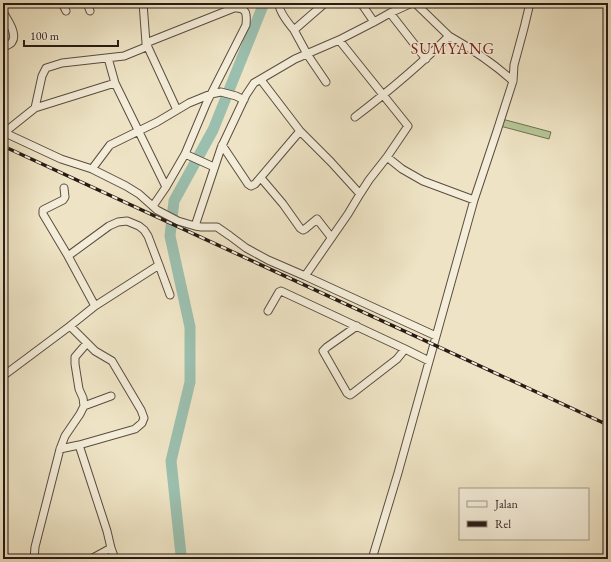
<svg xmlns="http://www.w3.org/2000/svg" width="611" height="562" viewBox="0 0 611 562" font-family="'EB Garamond',serif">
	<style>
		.green { fill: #b6c596; stroke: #6f7056 }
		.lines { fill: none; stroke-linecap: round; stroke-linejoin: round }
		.river { stroke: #9bbfae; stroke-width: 11 }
		.minor-casing { stroke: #5a4d41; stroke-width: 9 }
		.minor { stroke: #f4edd9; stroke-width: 7 }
		.rail-casing { stroke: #281b15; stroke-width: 3.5 }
		.rail { stroke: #f4edd9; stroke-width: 2; stroke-dasharray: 6; stroke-linecap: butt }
		.labels { text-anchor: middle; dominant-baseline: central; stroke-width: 3; stroke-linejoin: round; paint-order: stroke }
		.quarter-label { font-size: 16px; letter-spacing: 1px; fill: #7a1f14; stroke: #f4edd9 }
	</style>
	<rect width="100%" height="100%" fill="#eee4c5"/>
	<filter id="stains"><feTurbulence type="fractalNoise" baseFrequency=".005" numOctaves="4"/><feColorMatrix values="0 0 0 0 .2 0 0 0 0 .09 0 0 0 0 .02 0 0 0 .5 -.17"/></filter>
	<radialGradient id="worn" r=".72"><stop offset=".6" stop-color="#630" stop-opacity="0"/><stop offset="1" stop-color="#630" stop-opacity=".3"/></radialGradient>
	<!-- green -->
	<path class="green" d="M502,119L551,132L549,139L500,126Z"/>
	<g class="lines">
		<!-- river -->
		<path class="river" d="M183,559L181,555L171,461L190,382V327L170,236L174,201L213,130L264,3"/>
		<!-- minor casing -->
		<g class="minor-casing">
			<path id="minor" d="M62,3L66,11
				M87,3L90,11
				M143,3L146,43L177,110
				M279,3C278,11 289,24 294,30
				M325,3L294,30L307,54L326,82
				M361,3L374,22
				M3,12C7,19 18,34 12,42C10,45 6,46 3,47
				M390,13L426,59
				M449,36C472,49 493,63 513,81
				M108,58L115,83L166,187
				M261,80L300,131L331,162L360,194
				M35,108L115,83
				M355,117C389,91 419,66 449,36L415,3
				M3,132L61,159L92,169L126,186L139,194L157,210L178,221L195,226L201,227H217L230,236L246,248L268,260L305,276L348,214L360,194L369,180L387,157L408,126L339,40
				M5,132L35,108L42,76L46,68L62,63L124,56L146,47V43L234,8C247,7 247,14 246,25L207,102L185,154L166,187L153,206
				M222,145L248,184L251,186L255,184L300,131
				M185,154L214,167
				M387,157L402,169L423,181L474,200
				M92,169L110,145L157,122L189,103L211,94L221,92L236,96L244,100
				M261,178L283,204L300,228L303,230L305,229L317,219L331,237
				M64,188L65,197L63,200L43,210V214L68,256L95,306
				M195,226L221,148L246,95L254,83L295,59L339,40L374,22L390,13L412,3
				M68,256L109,226L118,222L127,221L139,226L144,230L148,236L159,265
				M305,276L436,336
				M268,311L279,292L281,291L405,349L429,361
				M357,326L327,347L323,351L347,393L350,395L353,393L397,359L405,349
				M3,376L70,326L95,306L159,265L170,295
				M84,406L111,396
				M79,445L107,531L111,548L91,559
				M60,449L79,445L135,429L142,423L144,418L141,410L112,361L95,351L70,326
				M111,548L115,559
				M34,559L35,547L60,449L65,436L80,414L84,406L83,398L79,389L75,364V357L87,343
				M372,559L398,473L474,200L497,131L513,81L514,65L524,28L530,3"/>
		</g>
		<!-- minor -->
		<use href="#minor" class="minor"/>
		<!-- rail casing -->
		<g class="rail-casing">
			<path id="rail" d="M3,146L608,425"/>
		</g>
		<!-- rail -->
		<use href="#rail" class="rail"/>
	</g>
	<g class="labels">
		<!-- quarter labels -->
		<g class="quarter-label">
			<text x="453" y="48">SUMYANG</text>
		</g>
	</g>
	<!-- margin -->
	<rect width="611" height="562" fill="none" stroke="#eee4c5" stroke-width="16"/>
	<rect x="4" y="4" width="603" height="554" fill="none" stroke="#281b15" stroke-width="2"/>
	<rect x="8" y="8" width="595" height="546" fill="none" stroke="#281b15"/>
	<!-- legend -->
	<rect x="459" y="488" width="130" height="52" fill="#f4edd9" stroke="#a2998b"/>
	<rect x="467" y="501" width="20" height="6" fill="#f4edd9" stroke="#a2998b"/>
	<text x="495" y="508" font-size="12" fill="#281b15">Jalan</text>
	<rect x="467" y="521" width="20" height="6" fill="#281b15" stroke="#a2998b"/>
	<text x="495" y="528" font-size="12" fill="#281b15">Rel</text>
	<!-- scale -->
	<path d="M24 40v6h94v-6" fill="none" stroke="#281b15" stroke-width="2"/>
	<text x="30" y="40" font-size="12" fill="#281b15" stroke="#f4edd9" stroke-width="3" paint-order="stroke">100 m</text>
	<rect width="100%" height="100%" filter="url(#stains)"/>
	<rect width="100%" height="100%" fill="url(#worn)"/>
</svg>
